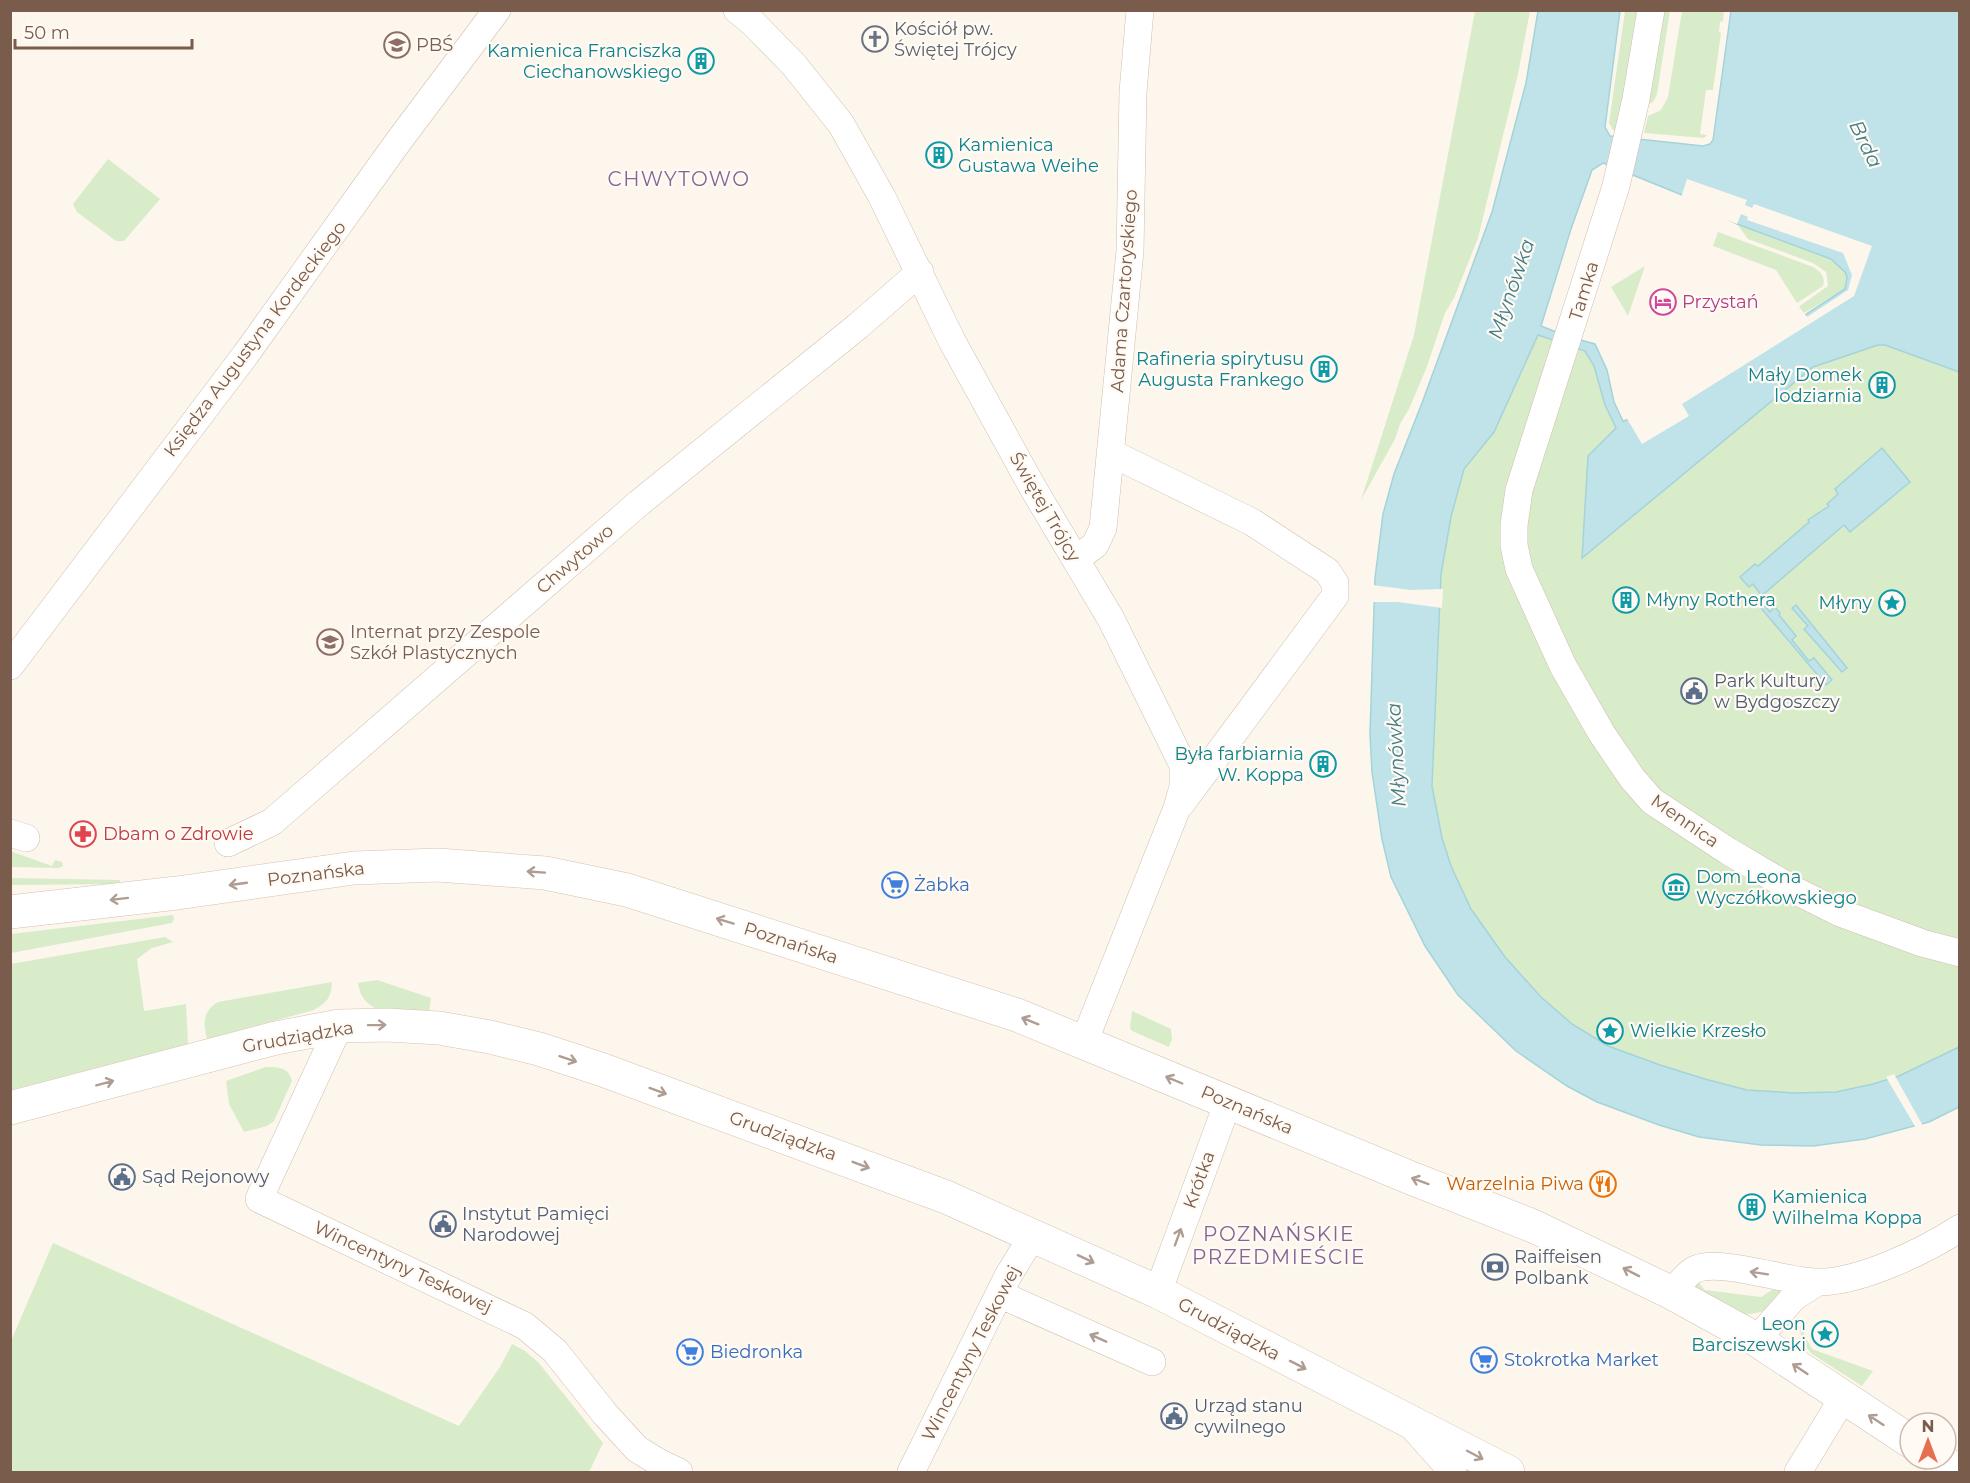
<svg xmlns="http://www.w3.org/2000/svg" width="1970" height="1483" viewBox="0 0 1970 1483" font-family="Montserrat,sans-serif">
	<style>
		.green { fill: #d8ecc9 }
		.water { fill: #bfe3e8; stroke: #a5d3da; stroke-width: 1.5; fill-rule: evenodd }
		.pier { fill: #fdf6ec }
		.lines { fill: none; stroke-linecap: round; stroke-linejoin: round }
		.street-casing { stroke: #d1beb0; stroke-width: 28 }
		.secondary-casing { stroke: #d6c0b0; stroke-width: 34 }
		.street { stroke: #fff; stroke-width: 27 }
		.secondary { stroke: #fff; stroke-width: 33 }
		.oneway { stroke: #af9d94 }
		.labels { text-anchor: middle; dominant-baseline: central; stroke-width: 4.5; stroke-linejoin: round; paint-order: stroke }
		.worship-label { font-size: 18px; fill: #5b616d; stroke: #fffaf3; text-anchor: start }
		.education-label { font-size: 18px; fill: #785e54; stroke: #fffaf3; text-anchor: start }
		.culture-label { font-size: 18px; fill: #0d838f; stroke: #fffaf3; text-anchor: end }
		.street-label { font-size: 18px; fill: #7a5c4d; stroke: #fffaf3 }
		.hotel-label { font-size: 18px; fill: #b23c85; stroke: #fffaf3; text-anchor: start }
		.service-label { font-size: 18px; fill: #4e5e75; stroke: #fffaf3; text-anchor: start }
		.health-label { font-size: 18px; fill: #be3a42; stroke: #fffaf3; text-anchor: start }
		.shop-label { font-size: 18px; fill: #366cbe; stroke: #fffaf3; text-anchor: start }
		.food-label { font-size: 18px; fill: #c56008; stroke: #fffaf3; text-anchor: end }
		.water-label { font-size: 20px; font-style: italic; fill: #437c86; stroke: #fffaf3 }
		.neighbourhood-label { font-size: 20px; letter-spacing: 1.5px; fill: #846695; stroke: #fffaf3 }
	</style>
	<rect width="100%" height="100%" fill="#fdf6ec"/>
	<!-- green -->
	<path class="green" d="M1475,11H1530L1518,74L1478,238L1454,298L1445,313L1426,369L1409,409L1400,424L1395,439L1361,500L1414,335Z
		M1625,11H1640L1619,131L1613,130L1609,123Z
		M1660,11H1670L1657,94L1653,102L1647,105Z
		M1682,11H1724L1723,21L1720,22L1719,32L1721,33L1713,90H1706L1700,134L1707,135L1704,138L1644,133L1648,116L1661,110L1668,97Z
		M108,159L160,199L124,241H116L77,212L73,204Z
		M1737,224C1759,232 1824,250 1838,264C1846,271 1849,279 1845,289L1804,313L1799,307L1801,305L1828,286L1826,272L1813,263L1748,239Z
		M1718,232L1813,267C1820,271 1826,277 1823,286L1797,303L1776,270L1713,246Z
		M1645,266L1628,316L1611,287Z
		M1538,335L1585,351L1594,366L1605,405L1617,428L1588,456L1583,557L1813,367L1878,345H1885L1959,372V1047L1899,1076L1873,1084L1836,1092L1794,1093L1747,1090L1705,1079L1660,1065L1608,1046L1572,1024L1541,997L1504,957L1471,909L1451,866L1442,838L1432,786L1441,574L1451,517L1464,469L1494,432Z
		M10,851L52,866L55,860L62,862L63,866L59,868L11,867Z
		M10,878L120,880L119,884L11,885Z
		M173,915L174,919L172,923L11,953V934Z
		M165,937L173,942L152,948L137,959L144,1011L186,1004L188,1044L11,1090V964Z
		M377,980L431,998L429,1012L379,1010C366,1004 360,997 358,983Z
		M332,982C331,997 328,1002 314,1010L207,1039C203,1022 203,1011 218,1002Z
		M1132,1011L1171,1029L1172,1039L1169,1047L1132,1031L1130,1028Z
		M266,1067C278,1067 289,1067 292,1081L274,1121L267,1126L244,1132L229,1104L226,1081Z
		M53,1243L459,1426L500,1367L512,1344L525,1351L538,1362L603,1443L589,1472H11V1341Z
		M1699,1283L1705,1290L1761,1297L1781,1284L1787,1286L1766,1309L1761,1312L1745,1315L1690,1288Z
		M1802,1320L1807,1322L1804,1334L1812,1349L1873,1371L1862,1386L1812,1354C1802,1344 1798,1334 1802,1320Z"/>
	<!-- water -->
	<path class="water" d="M1538,11H1620L1605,127L1610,136L1703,146L1710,144L1713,140L1731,11H1959V372L1885,345H1878L1813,367L1582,558L1588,456L1616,428L1605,405L1594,366L1585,351L1538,335L1494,432L1464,469L1451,517L1441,574L1432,786L1442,838L1451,866L1471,909L1505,957L1541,997L1572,1024L1608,1046L1660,1065L1705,1079L1747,1090L1794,1093L1836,1092L1873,1084L1899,1076L1959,1047V1107L1929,1122L1865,1139L1813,1146L1761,1145L1699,1137L1659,1125L1597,1102L1567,1086L1516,1051L1458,995L1425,946L1391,877L1382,839L1372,772L1370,734L1375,578L1383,514L1394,474L1422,403L1492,212L1526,83ZM1603,163L1682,195L1737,224L1831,259L1845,272L1847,277L1845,289L1731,363L1633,418L1623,421L1614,402L1607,370L1595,344L1569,337L1541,326L1571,229L1592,170Z
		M1882,448L1910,482L1850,532L1844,525L1765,593L1761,595L1753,584L1749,587L1740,577L1755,564L1758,566L1809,522L1808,520L1829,506L1827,504L1838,494L1835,489Z
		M1764,605L1770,612L1775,607L1780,613L1779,615L1796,636L1792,640L1809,661L1814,658L1832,680L1826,685L1761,608Z
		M1796,605L1847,668L1842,672L1804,629L1808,626L1792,608Z"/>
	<!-- pier -->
	<path class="pier" d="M1687,179L1747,200L1745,205L1752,208L1754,204L1872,246L1854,296L1682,404L1689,416L1642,444L1626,417L1730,360L1804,313L1807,317L1848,290L1852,275L1843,253L1747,220L1748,217L1741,214L1737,224L1705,211L1681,198Z
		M1372,585L1411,590L1443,589L1442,608L1398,602H1371Z
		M1894,1074L1923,1126L1916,1128L1886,1077Z"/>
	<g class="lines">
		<!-- street casing -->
		<g class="street-casing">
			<path id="street" d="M737,10L753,23L794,65L841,124L882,197L952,341L1033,488L1111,619L1183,765V787L1177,808L1084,1042
				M1651,10L1636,99L1616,186L1519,490L1514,525V545L1519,569L1563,666L1602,734L1632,778L1652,801L1728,851L1796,891L1838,912L1922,943L1960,953
				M1111,453L1252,522L1327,571L1335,583V596L1181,804
				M1076,559L1095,545L1103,528L1130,251L1133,92L1140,10
				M10,666L246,354L398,142L497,10
				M10,833L26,838
				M228,843L272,822L639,503L858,326L920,272
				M339,1026L259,1199L525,1326L555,1351L605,1414L637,1449L660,1463L679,1472
				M1158,1292L1228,1102
				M1672,1293C1678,1286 1686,1274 1694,1270C1717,1257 1787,1282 1815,1282C1857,1284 1925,1251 1960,1228
				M999,1294L1152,1362
				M1757,1339L1794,1297L1816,1283
				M1412,1426L1453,1472
				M911,1472L1008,1276L1033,1235
				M1798,1472L1843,1398"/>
		</g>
		<!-- secondary casing -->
		<g class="secondary-casing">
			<path id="secondary" d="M10,912L177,893L354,868L438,865L545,873L627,890L1017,1015L1411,1178L1533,1226L1672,1293L1752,1337L1910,1441
				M10,1108L276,1038L339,1026L387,1025L439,1028L490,1037L539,1049L603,1070L946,1197L1158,1292L1508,1472
				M1938,1459L1960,1472"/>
		</g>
		<!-- street -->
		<use href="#street" class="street"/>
		<!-- secondary -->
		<use href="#secondary" class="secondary"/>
	</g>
	<!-- one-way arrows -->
	<defs><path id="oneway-shaft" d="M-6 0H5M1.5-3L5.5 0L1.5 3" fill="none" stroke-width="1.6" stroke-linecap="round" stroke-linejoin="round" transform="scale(1.5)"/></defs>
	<g class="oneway">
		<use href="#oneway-shaft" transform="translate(536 872) rotate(-176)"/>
		<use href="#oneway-shaft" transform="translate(238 884) rotate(172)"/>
		<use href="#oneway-shaft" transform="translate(119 899) rotate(173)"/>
		<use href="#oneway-shaft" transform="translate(725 921) rotate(-163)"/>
		<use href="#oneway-shaft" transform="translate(1030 1021) rotate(-158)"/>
		<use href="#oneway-shaft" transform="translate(377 1025) rotate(-1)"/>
		<use href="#oneway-shaft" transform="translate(568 1059) rotate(18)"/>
		<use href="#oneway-shaft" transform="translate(1174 1080) rotate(-157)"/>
		<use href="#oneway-shaft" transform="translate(105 1083) rotate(-15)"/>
		<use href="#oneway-shaft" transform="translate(658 1091) rotate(20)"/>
		<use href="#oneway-shaft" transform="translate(861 1165) rotate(21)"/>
		<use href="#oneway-shaft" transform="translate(1420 1181) rotate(-160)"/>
		<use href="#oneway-shaft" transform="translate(1178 1237) rotate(-70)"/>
		<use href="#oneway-shaft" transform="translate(1086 1259) rotate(25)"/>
		<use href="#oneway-shaft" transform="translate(1631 1272) rotate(-153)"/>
		<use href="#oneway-shaft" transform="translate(1759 1273) rotate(-171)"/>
		<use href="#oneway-shaft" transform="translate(1098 1338) rotate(-156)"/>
		<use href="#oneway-shaft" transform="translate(1298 1365) rotate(27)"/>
		<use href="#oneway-shaft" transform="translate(1800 1369) rotate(-146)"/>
		<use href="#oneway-shaft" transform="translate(1876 1420) rotate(-147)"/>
		<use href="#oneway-shaft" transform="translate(1475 1455) rotate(28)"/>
	</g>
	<!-- icons -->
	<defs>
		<g id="church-ring" transform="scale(1.35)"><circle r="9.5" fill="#fffaf3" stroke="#6b7280" stroke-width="1.5"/><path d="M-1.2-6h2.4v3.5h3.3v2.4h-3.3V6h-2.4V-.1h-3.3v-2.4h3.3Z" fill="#6b7280"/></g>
		<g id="university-ring" transform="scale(1.35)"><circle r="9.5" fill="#fffaf3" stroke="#8d6e63" stroke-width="1.5"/><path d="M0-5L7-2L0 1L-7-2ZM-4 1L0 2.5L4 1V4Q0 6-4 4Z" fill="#8d6e63"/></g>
		<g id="building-ring" transform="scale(1.35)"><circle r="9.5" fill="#fffaf3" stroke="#0f9aa8" stroke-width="1.5"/><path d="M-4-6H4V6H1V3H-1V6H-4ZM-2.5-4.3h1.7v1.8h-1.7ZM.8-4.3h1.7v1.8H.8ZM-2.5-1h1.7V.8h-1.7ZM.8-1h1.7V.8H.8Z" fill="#0f9aa8"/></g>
		<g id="hotel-ring" transform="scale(1.35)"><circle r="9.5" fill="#fffaf3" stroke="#d1479c" stroke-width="1.5"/><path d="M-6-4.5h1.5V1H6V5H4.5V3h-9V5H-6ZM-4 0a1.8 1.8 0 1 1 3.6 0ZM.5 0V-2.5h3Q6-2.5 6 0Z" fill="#d1479c"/></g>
		<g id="sight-ring" transform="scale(1.35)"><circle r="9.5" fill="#fffaf3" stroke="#0f9aa8" stroke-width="1.5"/><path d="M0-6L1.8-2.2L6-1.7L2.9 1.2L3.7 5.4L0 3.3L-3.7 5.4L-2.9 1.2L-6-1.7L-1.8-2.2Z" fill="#0f9aa8"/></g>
		<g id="civic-ring" transform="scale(1.35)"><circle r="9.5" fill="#fffaf3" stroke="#5c6f8a" stroke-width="1.5"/><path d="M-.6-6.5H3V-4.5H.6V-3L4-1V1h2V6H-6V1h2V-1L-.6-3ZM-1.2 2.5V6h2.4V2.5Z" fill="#5c6f8a"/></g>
		<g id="pharmacy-ring" transform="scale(1.35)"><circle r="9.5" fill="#fffaf3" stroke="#e0444e" stroke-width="1.5"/><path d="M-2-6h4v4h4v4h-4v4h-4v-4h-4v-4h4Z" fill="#e0444e"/></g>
		<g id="supermarket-ring" transform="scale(1.35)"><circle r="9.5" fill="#fffaf3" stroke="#3f7fe0" stroke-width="1.5"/><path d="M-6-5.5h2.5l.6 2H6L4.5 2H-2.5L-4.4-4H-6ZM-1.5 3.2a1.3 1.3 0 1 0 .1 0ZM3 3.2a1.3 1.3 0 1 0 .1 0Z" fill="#3f7fe0"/></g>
		<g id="museum-ring" transform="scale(1.35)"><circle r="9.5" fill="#fffaf3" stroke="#0f9aa8" stroke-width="1.5"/><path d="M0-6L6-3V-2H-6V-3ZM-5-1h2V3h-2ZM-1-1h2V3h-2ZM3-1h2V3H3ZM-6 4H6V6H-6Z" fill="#0f9aa8"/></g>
		<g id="restaurant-ring" transform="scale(1.35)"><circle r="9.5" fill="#fffaf3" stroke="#e8710a" stroke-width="1.5"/><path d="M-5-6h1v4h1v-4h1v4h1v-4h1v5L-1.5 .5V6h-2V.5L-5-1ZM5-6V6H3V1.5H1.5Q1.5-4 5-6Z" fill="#e8710a"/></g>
		<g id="bank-ring" transform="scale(1.35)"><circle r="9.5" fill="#fffaf3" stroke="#5c6f8a" stroke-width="1.5"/><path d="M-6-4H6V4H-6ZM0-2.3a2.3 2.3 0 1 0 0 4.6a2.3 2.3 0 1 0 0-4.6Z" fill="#5c6f8a"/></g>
	</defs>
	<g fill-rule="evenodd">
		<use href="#church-ring" x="875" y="39"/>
		<use href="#university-ring" x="397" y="45"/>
		<use href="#building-ring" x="701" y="61"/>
		<use href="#building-ring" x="939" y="155"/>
		<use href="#hotel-ring" x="1663" y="302"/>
		<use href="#building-ring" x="1324" y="369"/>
		<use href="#building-ring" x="1882" y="385"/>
		<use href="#building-ring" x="1626" y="600"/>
		<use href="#sight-ring" x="1892" y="603"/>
		<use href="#university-ring" x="330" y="642"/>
		<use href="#civic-ring" x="1694" y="691"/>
		<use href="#building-ring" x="1323" y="764"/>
		<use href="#pharmacy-ring" x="83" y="834"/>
		<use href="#supermarket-ring" x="895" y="885"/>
		<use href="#museum-ring" x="1676" y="887"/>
		<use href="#sight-ring" x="1610" y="1031"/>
		<use href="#civic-ring" x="122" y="1177"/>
		<use href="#restaurant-ring" x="1603" y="1184"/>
		<use href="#building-ring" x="1752" y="1207"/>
		<use href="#civic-ring" x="443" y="1224"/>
		<use href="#bank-ring" x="1495" y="1267"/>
		<use href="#sight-ring" x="1825" y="1334"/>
		<use href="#supermarket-ring" x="690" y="1352"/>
		<use href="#supermarket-ring" x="1484" y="1360"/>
		<use href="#civic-ring" x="1174" y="1416"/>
	</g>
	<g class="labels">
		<!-- worship labels -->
		<g class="worship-label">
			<text x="894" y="29">Kościół pw.<tspan x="894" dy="21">Świętej Trójcy</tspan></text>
		</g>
		<!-- education labels -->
		<g class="education-label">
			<text x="416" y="45">PBŚ</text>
			<text x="350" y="632">Internat przy Zespole<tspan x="350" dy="21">Szkół Plastycznych</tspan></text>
		</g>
		<!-- culture labels -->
		<g class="culture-label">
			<text x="682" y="51">Kamienica Franciszka<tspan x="682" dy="21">Ciechanowskiego</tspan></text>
			<text x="958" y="145" text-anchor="start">Kamienica<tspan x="958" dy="21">Gustawa Weihe</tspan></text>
			<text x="1304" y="359">Rafineria spirytusu<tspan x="1304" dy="21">Augusta Frankego</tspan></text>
			<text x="1862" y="375">Mały Domek<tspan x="1862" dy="21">lodziarnia</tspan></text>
			<text x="1646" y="600" text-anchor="start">Młyny Rothera</text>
			<text x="1872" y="603">Młyny</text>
			<text x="1304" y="754">Była farbiarnia<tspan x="1304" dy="21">W. Koppa</tspan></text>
			<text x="1696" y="877" text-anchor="start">Dom Leona<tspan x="1696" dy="21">Wyczółkowskiego</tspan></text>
			<text x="1630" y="1031" text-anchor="start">Wielkie Krzesło</text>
			<text x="1772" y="1197" text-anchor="start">Kamienica<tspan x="1772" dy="21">Wilhelma Koppa</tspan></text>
			<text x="1806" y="1324">Leon<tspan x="1806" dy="21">Barciszewski</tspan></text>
		</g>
		<!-- street labels -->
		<g class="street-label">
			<text transform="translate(1124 291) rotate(-86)">Adama Czartoryskiego</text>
			<text transform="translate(1584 291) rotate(-73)">Tamka</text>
			<text transform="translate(255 339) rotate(-53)">Księdza Augustyna Kordeckiego</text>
			<text transform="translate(1045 507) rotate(60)">Świętej Trójcy</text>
			<text transform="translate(575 559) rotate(-41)">Chwytowo</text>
			<text transform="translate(1685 821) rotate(35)">Mennica</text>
			<text transform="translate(316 874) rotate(-7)">Poznańska</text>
			<text transform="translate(791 943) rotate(18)">Poznańska</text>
			<text transform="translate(298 1037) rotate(-10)">Grudziądzka</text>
			<text transform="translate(1247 1110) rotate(23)">Poznańska</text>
			<text transform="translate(783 1136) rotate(20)">Grudziądzka</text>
			<text transform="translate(1199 1180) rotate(-70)">Krótka</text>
			<text transform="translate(403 1267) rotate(25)">Wincentyny Teskowej</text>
			<text transform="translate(1229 1329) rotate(28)">Grudziądzka</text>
			<text transform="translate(971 1353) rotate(-63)">Wincentyny Teskowej</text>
		</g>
		<!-- hotel labels -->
		<g class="hotel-label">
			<text x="1682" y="302">Przystań</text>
		</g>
		<!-- service labels -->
		<g class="service-label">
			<text x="1714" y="681">Park Kultury<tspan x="1714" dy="21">w Bydgoszczy</tspan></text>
			<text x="142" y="1177">Sąd Rejonowy</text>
			<text x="462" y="1214">Instytut Pamięci<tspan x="462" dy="21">Narodowej</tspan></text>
			<text x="1514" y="1257">Raiffeisen<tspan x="1514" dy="21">Polbank</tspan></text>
			<text x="1194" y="1406">Urząd stanu<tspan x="1194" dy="21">cywilnego</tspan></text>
		</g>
		<!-- health labels -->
		<g class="health-label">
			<text x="103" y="834">Dbam o Zdrowie</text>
		</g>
		<!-- shop labels -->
		<g class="shop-label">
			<text x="914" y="885">Żabka</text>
			<text x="710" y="1352">Biedronka</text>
			<text x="1504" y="1360">Stokrotka Market</text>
		</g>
		<!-- food labels -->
		<g class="food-label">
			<text x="1584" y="1184">Warzelnia Piwa</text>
		</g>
		<!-- water labels -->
		<g class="water-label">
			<text transform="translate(1866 144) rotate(64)">Brda</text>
			<text transform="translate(1511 289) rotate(-71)">Młynówka</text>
			<text transform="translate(1396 755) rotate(-93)">Młynówka</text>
		</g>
		<!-- neighbourhood labels -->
		<g class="neighbourhood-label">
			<text x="679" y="179">CHWYTOWO</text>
			<text x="1279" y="1234">POZNAŃSKIE<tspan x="1279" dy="23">PRZEDMIEŚCIE</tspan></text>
		</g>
	</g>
	<!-- border -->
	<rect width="1970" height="1483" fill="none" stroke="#7a5c4d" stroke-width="24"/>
	<!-- north arrow -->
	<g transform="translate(1928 1441)"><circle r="28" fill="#fffaf3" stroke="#cabbb1" stroke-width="1.5"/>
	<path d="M0-4.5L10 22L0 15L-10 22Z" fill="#e76f51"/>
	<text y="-9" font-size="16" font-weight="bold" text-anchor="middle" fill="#7a5c4d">N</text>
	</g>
	<!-- scale -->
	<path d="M15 39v9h177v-9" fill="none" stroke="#7a5c4d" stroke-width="3"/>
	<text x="24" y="39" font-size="18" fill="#7a5c4d" stroke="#fffaf3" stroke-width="4.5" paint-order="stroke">50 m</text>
</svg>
